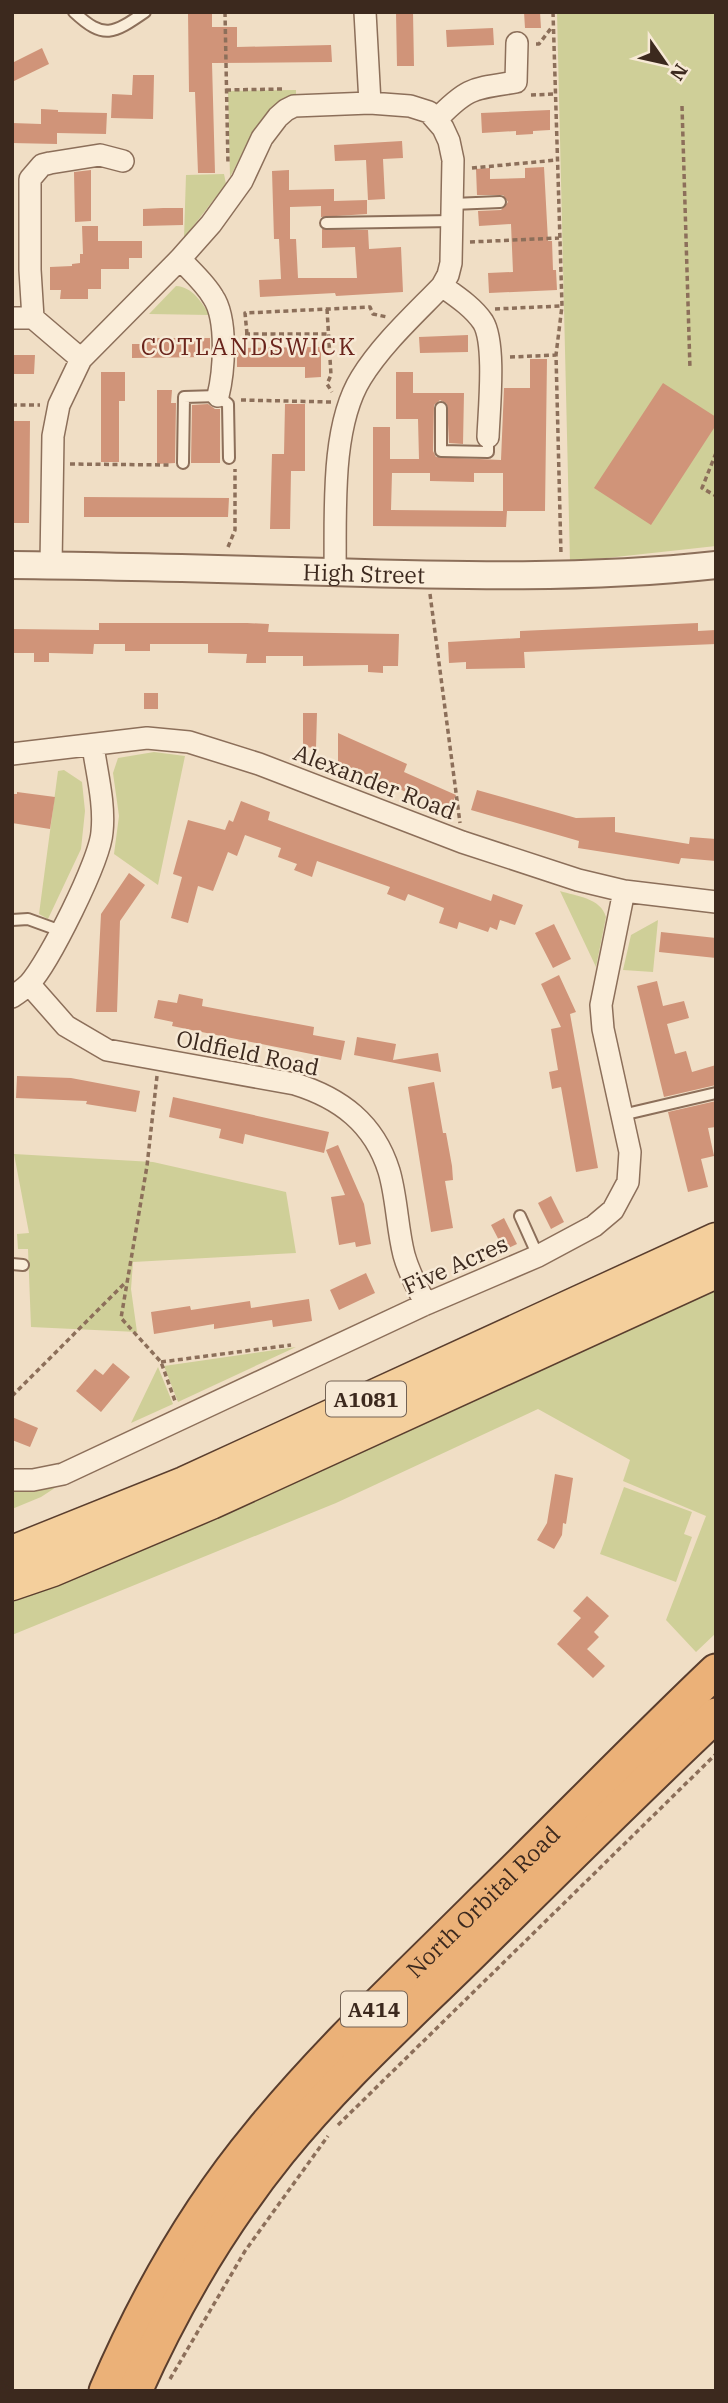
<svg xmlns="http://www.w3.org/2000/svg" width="728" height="2403" viewBox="0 0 728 2403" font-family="'IBM Plex Serif',serif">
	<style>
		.green { fill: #cfcf98 }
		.building { fill: #d09479; fill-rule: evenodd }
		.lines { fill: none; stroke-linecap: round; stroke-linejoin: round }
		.service-casing { stroke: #8c6f5a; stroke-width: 14 }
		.minor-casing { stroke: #8c6f5a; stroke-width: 24 }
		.tertiary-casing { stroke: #8c6f5a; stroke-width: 30 }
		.primary-casing { stroke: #5a3e2e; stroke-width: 35 }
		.trunk-casing { stroke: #5a3e2e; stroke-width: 37 }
		.path { stroke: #8c6f5a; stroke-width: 3.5; stroke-dasharray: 5 3.5; stroke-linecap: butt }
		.service { stroke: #faedd9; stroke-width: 10 }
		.minor { stroke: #faedd9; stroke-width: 21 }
		.tertiary { stroke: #faedd9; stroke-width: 26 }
		.primary { stroke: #f4cf9c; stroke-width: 32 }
		.trunk { stroke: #ebb178; stroke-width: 33 }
		.labels { text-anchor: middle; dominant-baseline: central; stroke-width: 5; stroke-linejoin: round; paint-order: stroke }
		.shield { fill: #f7e9d5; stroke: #746355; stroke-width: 2 }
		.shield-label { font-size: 21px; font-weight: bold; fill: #3c291e }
		.street-label { font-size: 23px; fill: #3c291e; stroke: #f7e9d5 }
		.neighbourhood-label { font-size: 24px; letter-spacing: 2px; fill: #6a241c; stroke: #f7e9d5 }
	</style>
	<rect width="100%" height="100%" fill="#f0dec5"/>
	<!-- green -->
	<path class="green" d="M557,12H716V546L570,562Z
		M296,90V94C257,108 248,145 230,177L228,91Z
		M224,174L226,184L184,238L186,175Z
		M176,286C193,287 201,302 210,315L149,314Z
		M154,752L185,756L158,885L114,854L119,816L113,773L118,758Z
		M64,770L82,782L85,811L81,849L48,919L39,914L58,771Z
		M560,891C576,896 601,898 606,917L596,967Z
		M658,920L653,972L623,970L631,935Z
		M14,1154L153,1162L286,1192L296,1253L133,1262L131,1289L137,1332L31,1327L28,1249H18L17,1234L29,1233Z
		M716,1287V1633L696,1652L666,1620L706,1516L623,1481L630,1460L538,1409L336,1503L12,1635V1599L80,1575Z
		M296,1347L178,1402L164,1366Z
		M158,1367L173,1404L131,1423Z
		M64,1482L41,1497L12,1509V1486Z
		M624,1487L692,1512L684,1534L692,1537L676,1582L600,1554Z"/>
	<!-- building -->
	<path class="building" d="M188,12H212V27H237V47L331,45L332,62L212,63L215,173H198L195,92H189Z
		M396,12H413L414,66H397Z
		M524,12H540L541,28H525Z
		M493,28L494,45L447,47L446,30Z
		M42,48L49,64L12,82V63Z
		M133,75H154L153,119L111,118L112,94L132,95Z
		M41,109L58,110V112L107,113L106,134L57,133V144L12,143V123L41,124Z
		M550,110V130L533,131V134L516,135V131L482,133L481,113Z
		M402,141L403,158L383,159L385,199L368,200L366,160L335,161L334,145Z
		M544,167L548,241H552L553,270H556L557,290L489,293L488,273L513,272L511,224L479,226L478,211L501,210L508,202L503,195H477L476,169L490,168V179L525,178V168Z
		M91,170V221L75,222L74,172Z
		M289,170V190L334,189V201L367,200V214L321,217V206L290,207V239H296L298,278H357L355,247L322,248V229L368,230L369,249L401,247L403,292L336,296L335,293L260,297L259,280L281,279L279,239H274L272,171Z
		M163,208H183V225L143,226V209Z
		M82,226H98V241H142V258H129V269H101V289H88V299H60L61,290H50V267L72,266V264L80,263V254H83Z
		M468,335V352L420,353L419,337Z
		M144,338H210V357L132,358V344H144Z
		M321,347V377L305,378V367H237V348Z
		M12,355H35L34,374H12Z
		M530,359H547L545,511H503H507L506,527L373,526V427H390V459H419L418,419H396V372H413V393H464L463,444L449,443L447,404L440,400L434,405L433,451L436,457L501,460L504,388H530ZM392,473H430V481L474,482V473H503V511L391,510Z
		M101,372H125V401H119V462H101Z
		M663,383L716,417V425L651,525L594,488Z
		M157,390H172L171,403H176L175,463L157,464Z
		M208,404L215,409H220V463H191L192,405Z
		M285,404H305V471H291L290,529H270L272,454H284Z
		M12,421H30L29,523H12Z
		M84,497L229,498L228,517H84Z
		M99,623H247L269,624L268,632L399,634L398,666H383V673L368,672V665L303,666V656H266V663H246L247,654L208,653V644H150V651H125V644H94L93,654L49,653V662H34V653H12V629L99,630Z
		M698,623V631L716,630V644L524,652L525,668L466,669V662L449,663L448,642L520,638V631Z
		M144,693H158V709H144Z
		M303,713H317L316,748L303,747Z
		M338,733L407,764L404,772L456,795L449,811L338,762Z
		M477,790L576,818L615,817V832L689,844L690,837L716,839V861L681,858L679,864L578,848L579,841L471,810Z
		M17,792L55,797L50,829L12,823V794H17Z
		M241,801L270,812L268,820L325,841L491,901L493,894L523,905L515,925L500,920L497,930L490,927L488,932L459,922L457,929L439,923L444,908L408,894L405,901L387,894L390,887L317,861L312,877L294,870L297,864L278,857L281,848L245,835L237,856L228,852L213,891L198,886L188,923L171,918L182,877L173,874L188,820L225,830L229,820L233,822Z
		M129,873L145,885L120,921L117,1012H96L101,914Z
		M554,924L571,959L553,968L535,933Z
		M661,932L716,938V958L659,952Z
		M559,975L576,1012L570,1014L598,1168L576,1172L561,1087L552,1089L549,1072L558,1070L551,1029L561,1027L541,984Z
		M657,981L663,1006L684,1001L689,1018L667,1024L675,1054L686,1051L692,1072L716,1065V1085L664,1097L637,986Z
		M179,994L203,999L202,1006L314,1027L313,1035L345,1041L341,1060L172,1026L173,1022L154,1018L158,1000L177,1003Z
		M357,1037L396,1044L393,1060L438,1053L441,1072L354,1055Z
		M17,1076L71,1078L140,1091L136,1112L86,1104L87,1101L16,1098Z
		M434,1082L443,1133H446L452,1166L453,1180L445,1181L453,1228L431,1232L408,1087Z
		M173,1097L329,1132L324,1153L245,1134L243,1144L219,1138L221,1129L169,1117Z
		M716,1101V1127L708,1128L714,1156L701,1159L708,1187L688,1192L668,1112Z
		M338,1145L364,1204L371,1244L356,1247L355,1242L339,1245L331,1197L345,1195L326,1150Z
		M551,1196L564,1222L551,1229L538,1203Z
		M504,1218L517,1244L504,1250L491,1225Z
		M366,1273L375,1293L339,1310L330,1290Z
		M309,1299L312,1321L273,1327L272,1320L214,1329V1324L154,1334L151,1312L190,1306L191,1310L250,1301L251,1308Z
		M113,1363L130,1377L101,1412L76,1391L95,1369L103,1375Z
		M12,1417L38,1428L30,1447L12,1440Z
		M555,1474L573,1478L566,1524L563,1523L562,1535L554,1549L537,1540L547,1523Z
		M587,1596L609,1616L594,1632L599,1637L587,1649L605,1666L593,1678L557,1644L581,1618L573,1611Z"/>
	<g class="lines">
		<!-- service casing -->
		<g class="service-casing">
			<path id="service" d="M74,12C104,40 113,34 145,12
				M453,204L500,202
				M326,223L453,221
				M441,408V451L488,452V437
				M183,463L184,397L218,396L228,404L229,458
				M12,920L28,919L61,931
				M622,1115L716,1093
				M520,1216L538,1256
				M12,1264L23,1265"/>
		</g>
		<!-- minor casing -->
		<g class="minor-casing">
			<path id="minor" d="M365,12L370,103
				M436,120C468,87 472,89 516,82L517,43
				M180,259C191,271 205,283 213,297C228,319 224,372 218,396
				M442,286C456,296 473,307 483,322C496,343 489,410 488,437
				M12,318H33
				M81,359L33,318L30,270V179L42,165L50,163L100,155L123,161
				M51,565L53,436L59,405L81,359L180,259L211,224L242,181L262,138L278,117L286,110L294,106L370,103L410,106L429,112L443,128L449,141L453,160L451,263L448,275L442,286C414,315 382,344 361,378C330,428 336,515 335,572
				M12,754L147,738L189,742L259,764L462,842L578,880L624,891L716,902
				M29,984L66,1026L107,1050L295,1084C340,1098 374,1123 389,1171C397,1198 397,1228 404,1255C409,1273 417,1288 426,1304
				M12,997C18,993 24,989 29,984C49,962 100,861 102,832C105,804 97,774 93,746
				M12,1480H33L63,1474L426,1304L538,1256L594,1226L613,1210L628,1182L630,1152L603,1029L601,1005L624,891"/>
		</g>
		<!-- tertiary casing -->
		<g class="tertiary-casing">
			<g id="tertiary">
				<path id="s1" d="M12,565C118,566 224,569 330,572C458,576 588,579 716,565"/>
			</g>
		</g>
		<!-- primary casing -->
		<g class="primary-casing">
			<path id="primary" d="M12,1552L184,1483L716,1239
				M12,1584L53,1570L211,1503L716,1272"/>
		</g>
		<!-- trunk casing -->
		<g class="trunk-casing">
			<g id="trunk">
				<path id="s2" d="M106,2391C146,2298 195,2211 260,2133C328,2050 407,1977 483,1901C561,1825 637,1746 716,1671"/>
				<path d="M135,2391C173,2306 221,2224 279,2152C338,2079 408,2016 474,1951C554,1872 634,1792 716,1715"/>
			</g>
		</g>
		<!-- path -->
		<path class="path" d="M225,12L228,165
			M553,12L562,306L556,355L561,555
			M536,44H539L552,27
			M226,90L283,89
			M531,95L555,94
			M682,106L690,369
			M472,168L557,160
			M470,242L559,238
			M327,309L331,375L327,384L332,392
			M495,309L561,306
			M245,334H327
			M247,334L245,313L370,307L373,314L387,317
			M510,357L556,355
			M241,400L331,402
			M12,405H40
			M716,453L702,488L716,496
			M70,464L171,465
			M228,547L235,530V469
			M430,594L460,823
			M157,1076L147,1166L121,1318L161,1362L175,1401
			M161,1362L291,1345
			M12,1396L125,1283
			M338,2125L716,1754
			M170,2379L245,2251L328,2136"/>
		<!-- service -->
		<use href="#service" class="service"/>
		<!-- minor -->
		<use href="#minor" class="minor"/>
		<!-- tertiary -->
		<use href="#tertiary" class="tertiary"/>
		<!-- primary -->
		<use href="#primary" class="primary"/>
		<!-- trunk -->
		<use href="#trunk" class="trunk"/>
	</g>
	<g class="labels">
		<!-- shield labels -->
		<g class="shield">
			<rect x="326" y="1381.5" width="80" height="35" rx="5"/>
			<rect x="341" y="1991.5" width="66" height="35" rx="5"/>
		</g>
		<g class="shield-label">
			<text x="366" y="1399">A1081</text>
			<text x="374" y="2009">A414</text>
		</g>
		<!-- street labels -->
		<g class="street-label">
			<text stroke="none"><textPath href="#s1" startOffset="352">High Street</textPath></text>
			<text transform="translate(375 781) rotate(21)">Alexander Road</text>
			<text transform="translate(248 1052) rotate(12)">Oldfield Road</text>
			<text transform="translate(455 1264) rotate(-24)">Five Acres</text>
			<text stroke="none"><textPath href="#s2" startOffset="623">North Orbital Road</textPath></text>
		</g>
		<!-- neighbourhood labels -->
		<g class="neighbourhood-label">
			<text x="249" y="346">COTLANDSWICK</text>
		</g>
	</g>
	<!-- border -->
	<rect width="728" height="2403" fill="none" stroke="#3c291e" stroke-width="28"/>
	<!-- north arrow -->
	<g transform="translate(665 63) rotate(124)" stroke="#f7e9d5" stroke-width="5" paint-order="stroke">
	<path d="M0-5L12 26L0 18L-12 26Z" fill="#3c291e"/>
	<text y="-10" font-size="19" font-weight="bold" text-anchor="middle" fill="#3c291e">N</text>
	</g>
</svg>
